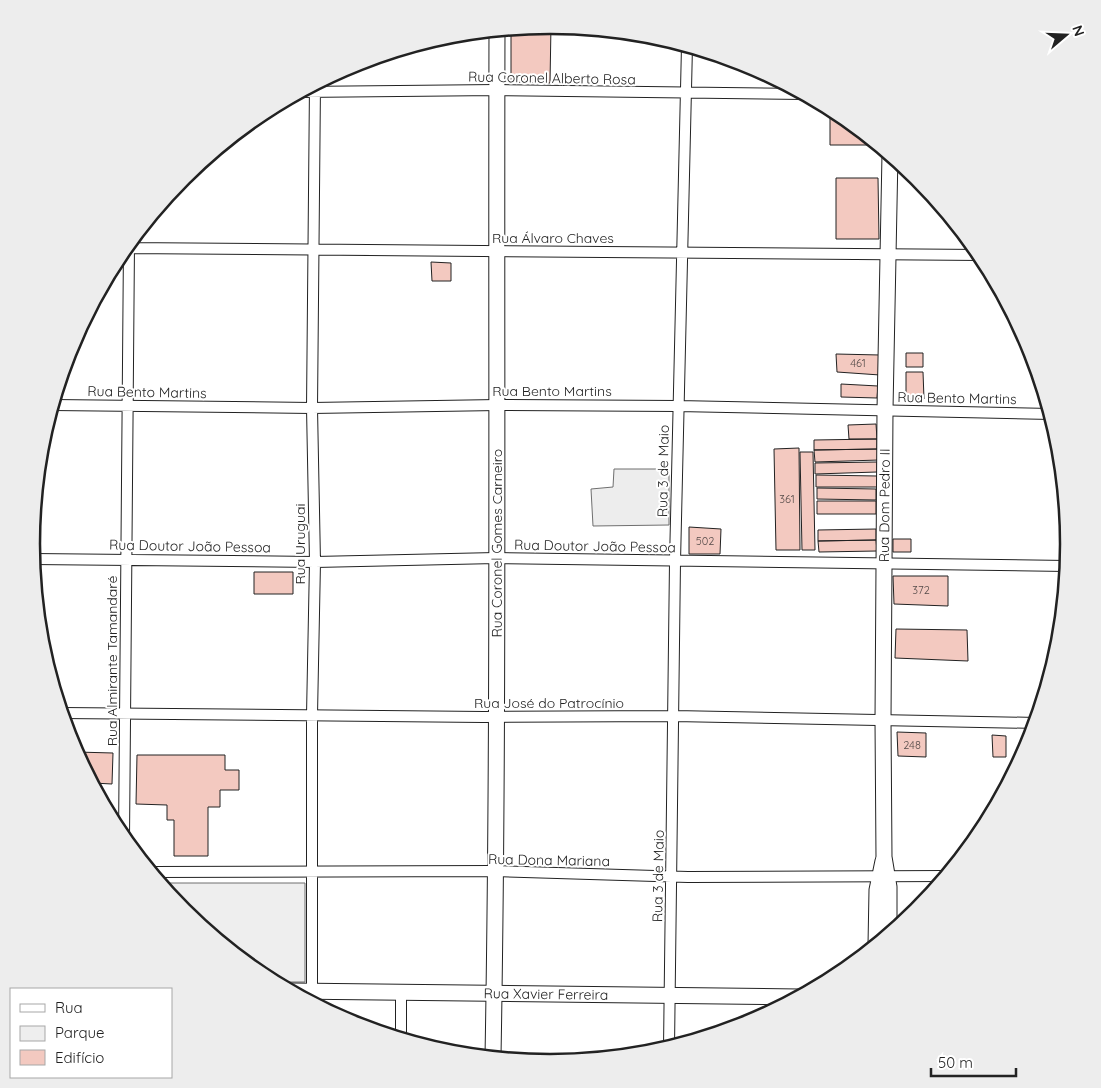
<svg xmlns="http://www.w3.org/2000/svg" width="1101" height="1088" viewBox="0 0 1101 1088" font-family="Quicksand,sans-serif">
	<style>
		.park { fill: #eee; stroke: #6f6f6f }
		.parking { fill: #ededed; stroke: #6f6f6f }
		.building { fill: #f3c9c0; stroke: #222 }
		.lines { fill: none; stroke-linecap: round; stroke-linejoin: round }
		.street-casing { stroke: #222; stroke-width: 12 }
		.secondary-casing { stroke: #222; stroke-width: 17 }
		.street { stroke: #fff; stroke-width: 10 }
		.secondary { stroke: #fff; stroke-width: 15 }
		.labels { text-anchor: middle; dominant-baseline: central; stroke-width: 4; stroke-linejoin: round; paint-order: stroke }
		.number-label { font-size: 11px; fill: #564c4a }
		.street-label { font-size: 14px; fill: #222; stroke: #fff }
		.rim { fill: none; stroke: #222; stroke-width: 2.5 }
	</style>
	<rect width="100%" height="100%" fill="#fff"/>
	<!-- park -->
	<path class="park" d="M160,883H305V982H274L262,975L183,911Z"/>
	<!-- parking -->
	<path class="parking" d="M614,469H669V525L593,526L591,489L613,487Z"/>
	<!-- building -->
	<path class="building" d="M551,25L550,83L511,82V29Z
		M830,108L839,113L878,145H830Z
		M836,178H878L879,239H836Z
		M431,262L451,263V281H432Z
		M906,353H923V367H906Z
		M836,354L880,355V375L837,372Z
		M906,372H923L924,399H906Z
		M841,384L878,386L877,398L841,397Z
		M876,424L877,439H849L848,425Z
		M877,439V449L814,450V440Z
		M799,448L800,550H776L774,449Z
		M879,449V460L815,462L814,450Z
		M800,452H813L815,550H802Z
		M877,462V472L815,474V463Z
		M816,475L877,476V487H816Z
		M817,488L876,489V500L817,499Z
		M817,501H876V514H817Z
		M689,527L721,529L720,554H689Z
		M876,529V540L818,541V530Z
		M893,539H911V552H893Z
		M876,540L877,551L819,552L818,541Z
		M254,572H293V594H254Z
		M893,576H948V606L894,604Z
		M896,629L967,630L968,661L895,658Z
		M897,732L926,733V757L898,756Z
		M992,735L1006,736V757H993Z
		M76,752L113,753L112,784L93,783Z
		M137,755H225V770H239V790H220V807H208V856H174V820H167V805L136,804Z"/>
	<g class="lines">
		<!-- street casing -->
		<g class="street-casing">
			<path id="street" d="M300,92L497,90L804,94
				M125,248L981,255
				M53,405L312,408L498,405L678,406L1051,414
				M33,559L315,562L496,558L1067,566
				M62,713L484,717L674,716L1036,723
				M124,839L129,244
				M152,872L494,871L688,877L946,876
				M312,1002V715L315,562L312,408L315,84
				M401,1039V993
				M669,1048L675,562L687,46"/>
		</g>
		<!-- secondary casing -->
		<g class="secondary-casing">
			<g id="secondary">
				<path id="s1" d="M889,935V887L884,857L883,721L885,410L890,154"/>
				<path d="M876,945L877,890L883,861"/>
				<path id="s2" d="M292,991L799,997"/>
				<path id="s3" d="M493,1057C499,715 496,373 497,30"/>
			</g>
		</g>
		<!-- street -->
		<use href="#street" class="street"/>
		<!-- secondary -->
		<use href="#secondary" class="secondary"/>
	</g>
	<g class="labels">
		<!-- number labels -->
		<g class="number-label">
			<text x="858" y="363">461</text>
			<text x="787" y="499">361</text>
			<text x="705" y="541">502</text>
			<text x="921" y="590">372</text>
			<text x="912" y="745">248</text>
		</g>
		<!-- street labels -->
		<g class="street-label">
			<text transform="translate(552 78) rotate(1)">Rua Coronel Alberto Rosa</text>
			<text x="553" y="238">Rua Álvaro Chaves</text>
			<text x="552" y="391">Rua Bento Martins</text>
			<text transform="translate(147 392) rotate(1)">Rua Bento Martins</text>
			<text transform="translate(957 398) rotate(1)">Rua Bento Martins</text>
			<text transform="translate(663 471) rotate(-89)">Rua 3 de Maio</text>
			<text stroke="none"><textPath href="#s1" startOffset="430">Rua Dom Pedro II</textPath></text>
			<text transform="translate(300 544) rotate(-90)">Rua Uruguai</text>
			<text stroke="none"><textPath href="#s3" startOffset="514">Rua Coronel Gomes Carneiro</textPath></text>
			<text transform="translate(190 546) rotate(1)">Rua Doutor João Pessoa</text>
			<text transform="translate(595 546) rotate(1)">Rua Doutor João Pessoa</text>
			<text transform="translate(112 661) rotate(-90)">Rua Almirante Tamandaré</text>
			<text x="549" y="703">Rua José do Patrocínio</text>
			<text transform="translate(549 860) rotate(1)">Rua Dona Mariana</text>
			<text transform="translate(658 876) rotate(-89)">Rua 3 de Maio</text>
			<text stroke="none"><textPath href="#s2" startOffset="254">Rua Xavier Ferreira</textPath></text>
		</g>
	</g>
	<!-- crop -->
	<path d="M0 0H1101V1088H0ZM40 544a510 510 0 1 1 1020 0a510 510 0 1 1-1020 0Z" fill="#ededed" fill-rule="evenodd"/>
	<path class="rim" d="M40 544a510 510 0 1 1 1020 0a510 510 0 1 1-1020 0Z"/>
	<!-- legend -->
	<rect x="10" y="988" width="162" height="90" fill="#ffffff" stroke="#a7a7a7"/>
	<rect x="20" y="1004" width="25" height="8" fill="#ffffff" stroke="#a7a7a7"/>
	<text x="55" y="1013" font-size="15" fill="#222222">Rua</text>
	<rect x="20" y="1026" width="25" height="15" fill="#eeeeee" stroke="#a7a7a7"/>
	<text x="55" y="1038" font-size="15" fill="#222222">Parque</text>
	<rect x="20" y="1050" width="25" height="15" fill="#f3c9c0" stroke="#a7a7a7"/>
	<text x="55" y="1063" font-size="15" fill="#222222">Edifício</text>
	<!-- north arrow -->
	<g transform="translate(1066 35) rotate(71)" stroke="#ffffff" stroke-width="4" paint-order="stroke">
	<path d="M0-4L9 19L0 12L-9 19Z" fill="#222222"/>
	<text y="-8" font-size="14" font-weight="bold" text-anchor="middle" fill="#222222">N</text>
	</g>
	<!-- scale -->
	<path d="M931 1068v8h85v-8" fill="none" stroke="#222222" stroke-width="2.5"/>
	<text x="938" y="1068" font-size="15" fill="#222222" stroke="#ffffff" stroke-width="4" paint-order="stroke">50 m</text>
</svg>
